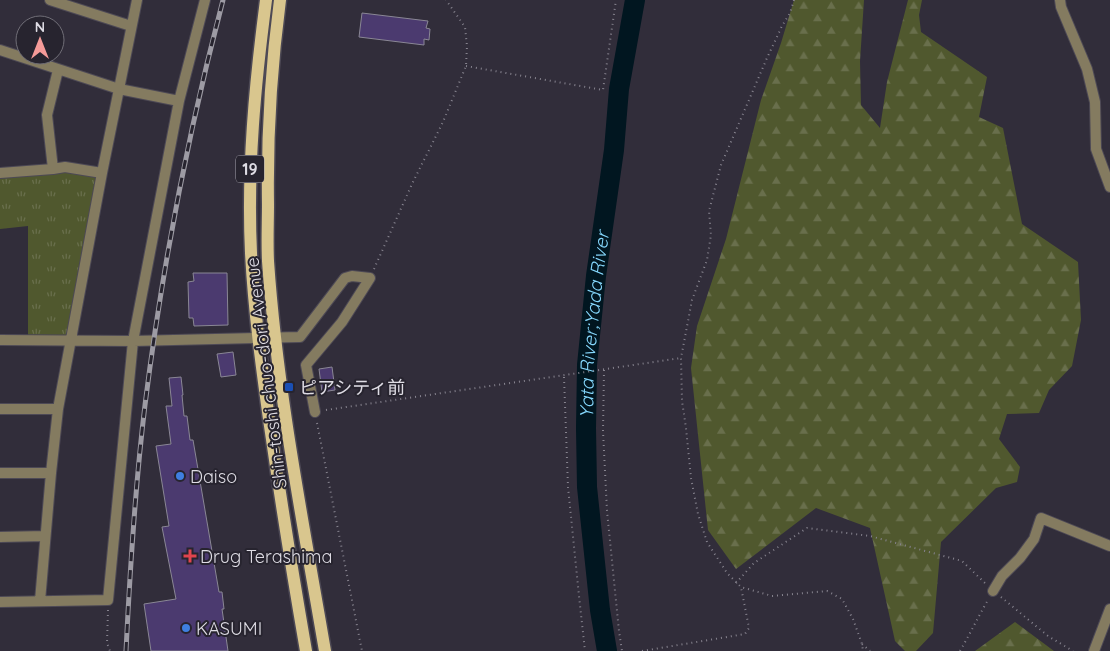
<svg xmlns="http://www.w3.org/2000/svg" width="1110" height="651" viewBox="0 0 1110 651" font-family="Quicksand,'Noto Sans JP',sans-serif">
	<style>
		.forest { fill: url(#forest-firs) }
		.park { fill: url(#park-tufts) }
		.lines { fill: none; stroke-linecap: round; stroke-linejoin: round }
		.river { stroke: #011620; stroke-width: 20 }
		.building { fill: #4b3a6f; stroke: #8a8795 }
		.minor-casing { stroke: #4d4955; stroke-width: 12 }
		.primary-casing { stroke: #4d4955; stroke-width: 15 }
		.path { stroke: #87848f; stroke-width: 2; stroke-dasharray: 1 4; stroke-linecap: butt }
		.minor { stroke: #847b60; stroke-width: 10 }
		.primary { stroke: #d9c68e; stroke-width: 12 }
		.rail-casing { stroke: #9d9ba4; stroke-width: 5 }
		.rail { stroke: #27242f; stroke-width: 3; stroke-dasharray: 9; stroke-linecap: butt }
		.transit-dot { fill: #1a4fb4; stroke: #27242f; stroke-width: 2 }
		.shop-dot { fill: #3f7fe0; stroke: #27242f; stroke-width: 2 }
		.health-dot { fill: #e0444e; stroke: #27242f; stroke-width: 2 }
		.labels { text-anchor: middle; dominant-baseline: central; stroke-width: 4; stroke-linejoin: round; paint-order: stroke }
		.shield { fill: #27242f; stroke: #a7a5ae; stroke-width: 1 }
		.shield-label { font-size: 16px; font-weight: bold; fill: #dedce4 }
		.street-label { font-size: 18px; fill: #dedce4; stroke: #27242f }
		.poi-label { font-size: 18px; fill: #dedce4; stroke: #27242f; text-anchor: start }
		.water-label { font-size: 19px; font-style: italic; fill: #85d7fc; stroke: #27242f }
	</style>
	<defs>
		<pattern id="forest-firs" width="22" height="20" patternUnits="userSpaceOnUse" patternTransform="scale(1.25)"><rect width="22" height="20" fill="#50582e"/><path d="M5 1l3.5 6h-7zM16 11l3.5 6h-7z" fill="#696f4c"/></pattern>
		<pattern id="park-tufts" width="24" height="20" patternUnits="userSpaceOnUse" patternTransform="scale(1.25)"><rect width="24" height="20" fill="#50582e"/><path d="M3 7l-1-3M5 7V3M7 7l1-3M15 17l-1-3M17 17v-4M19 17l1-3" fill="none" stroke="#696f4c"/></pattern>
	</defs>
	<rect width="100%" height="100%" fill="#312d3a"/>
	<!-- forest -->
	<path class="forest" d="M794,0H864L860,61L861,105L880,128L887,82L908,0H922L919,15L921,32L987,77L979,117L1003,128L1022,224L1078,262L1081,320L1072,366L1049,390L1039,413L1007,414L999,439L1020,467L1017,482L996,488L941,542L933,633L916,651H905L895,641L870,528L816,508L736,569L708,530L691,368L697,326L726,239L761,100L781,43Z
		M1015,622L1054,651H975Z"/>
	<!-- park -->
	<path class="park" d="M53,169L102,173L71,340H28V226L0,229V173Z"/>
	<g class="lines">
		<!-- river -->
		<path class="river" id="s1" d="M607,651L600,610L587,487L586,428L587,365L596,276L614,150L619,89L635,0"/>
	</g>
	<!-- building -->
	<path class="building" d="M362,13L428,21L426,28L430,29L429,40L424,39V45L359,37Z
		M193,273H227L228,325L194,326L193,318H189L188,282L194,281Z
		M233,352L236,375L221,377L217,354Z
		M332,367L335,390L322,392L319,369Z
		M181,377L183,395H182L184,416H187L190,440H193L219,592H222L224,609H222L228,651H151L144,604L176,599L162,527L169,526L156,446L171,444L166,406H172L169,378Z"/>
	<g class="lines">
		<!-- minor casing -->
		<g class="minor-casing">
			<path id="minor" d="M50,0L131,26
				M1060,0L1061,7L1087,69L1095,102L1096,149L1110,187
				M0,50L119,89L179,101
				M53,169L47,115L58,70
				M0,173L53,169L65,167L102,173
				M0,340L133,341L300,337L345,278L352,276L370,278L342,322L306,365L315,412
				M0,409H58
				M0,473H51
				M0,537L45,536
				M993,591L1002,576L1020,558L1034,539L1041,518L1110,546
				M40,601L51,473L58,409L102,173L137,0
				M0,602L108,600L133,341L179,101L205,0
				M1094,651L1110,609"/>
		</g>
		<!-- primary casing -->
		<g class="primary-casing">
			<path id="primary" d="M266,0C255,84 247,168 251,253C254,311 262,369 270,426C281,502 293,576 306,651
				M280,0C271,68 267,136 268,204C268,223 267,242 268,261C277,392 303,522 325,651"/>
		</g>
		<!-- path -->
		<path class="path" d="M794,0L790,13L782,26L767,58L721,165L709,211L711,235L707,260L692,300L681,358L682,401L686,428L691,478L698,514L707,542L727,573L741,587L772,596L827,591L842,599L853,619L862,644L863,651
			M466,66L603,90L616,0
			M374,269L412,184L443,122L466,66L467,46L465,27L446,0
			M604,370L603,431L607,511L619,631L622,651
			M564,377L568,487L579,596L585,651
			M326,410L681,358
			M317,423L362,651
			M736,583L754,563L807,528L870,536L962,561L986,584
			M1001,597L1048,636L1073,651
			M108,610L107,643L110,651
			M862,644L870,651
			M642,651L745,634L749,628L741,587
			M960,651C970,634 978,617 988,600"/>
		<!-- minor -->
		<use href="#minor" class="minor"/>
		<!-- primary -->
		<use href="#primary" class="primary"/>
		<!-- rail casing -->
		<g class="rail-casing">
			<path id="rail" d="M126,651C130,569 135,487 145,405C162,269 188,133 223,0"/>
		</g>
		<!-- rail -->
		<use href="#rail" class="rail"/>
	</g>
	<!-- markers -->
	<rect class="transit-dot" x="284" y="382" width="10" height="10" rx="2.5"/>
	<g class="shop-dot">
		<circle cx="180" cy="476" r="5"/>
		<circle cx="186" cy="628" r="5"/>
	</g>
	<path class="health-dot" d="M187.5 548.5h5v5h5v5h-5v5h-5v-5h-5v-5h5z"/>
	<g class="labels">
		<!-- shield labels -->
		<rect class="shield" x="236" y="155.5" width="28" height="27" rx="4"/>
		<g class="shield-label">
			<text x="250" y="169">19</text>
		</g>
		<!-- street labels -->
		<g class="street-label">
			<text transform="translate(266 373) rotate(-97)">Shin-toshi chuo-dori Avenue</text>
		</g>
		<!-- poi labels -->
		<g class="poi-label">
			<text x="299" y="387">ピアシティ前</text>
			<text x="190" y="476">Daiso</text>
			<text x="200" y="556">Drug Terashima</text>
			<text x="196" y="628">KASUMI</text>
		</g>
		<!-- water labels -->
		<g class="water-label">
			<text stroke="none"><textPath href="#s1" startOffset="328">Yata River;Yada River</textPath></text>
		</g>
	</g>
	<!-- north arrow -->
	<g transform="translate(40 40)"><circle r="24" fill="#27242f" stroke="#706e77"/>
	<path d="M0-4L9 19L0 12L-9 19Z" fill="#f59b99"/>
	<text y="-8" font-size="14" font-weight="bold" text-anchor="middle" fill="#dedce4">N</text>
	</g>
</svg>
